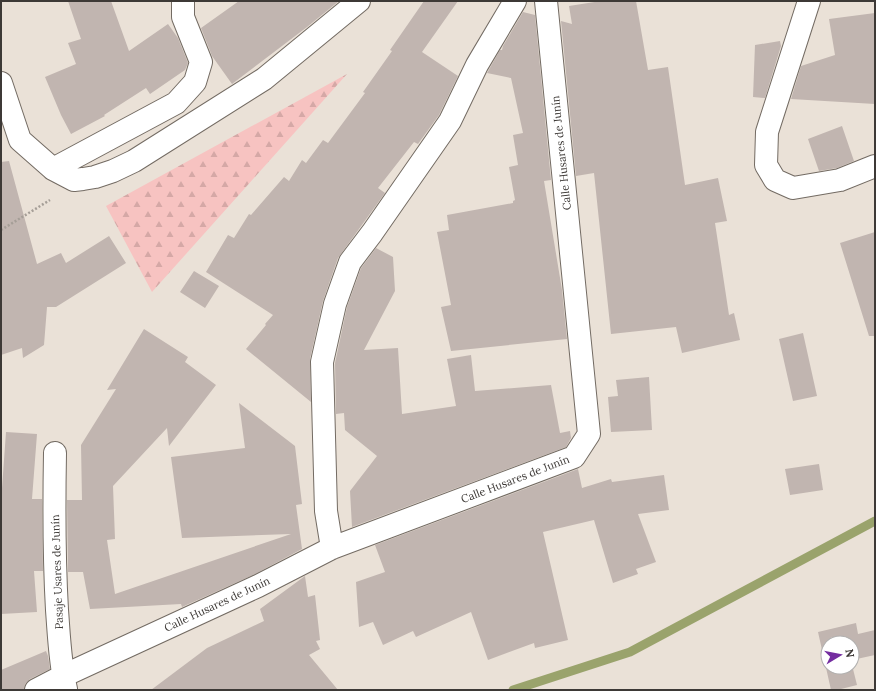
<svg xmlns="http://www.w3.org/2000/svg" width="876" height="691" viewBox="0 0 876 691" font-family="Lora,serif">
	<style>
		.forest { fill: url(#forest-firs) }
		.lines { fill: none; stroke-linecap: round; stroke-linejoin: round }
		.stream { stroke: #9aa36c; stroke-width: 9 }
		.building { fill: #c1b5b0 }
		.minor-casing { stroke: #736b63; stroke-width: 24 }
		.path { stroke: #a59e97; stroke-width: 2.5; stroke-dasharray: 2 2; stroke-linecap: butt }
		.minor { stroke: #fff; stroke-width: 22 }
		.labels { text-anchor: middle; dominant-baseline: central; stroke-width: 4; stroke-linejoin: round; paint-order: stroke }
		.street-label { font-size: 11px; fill: #3d3936; stroke: #fff }
	</style>
	<defs>
		<pattern id="forest-firs" width="22" height="20" patternUnits="userSpaceOnUse"><rect width="22" height="20" fill="#f7c3c1"/><path d="M5 1l3.5 6h-7zM16 11l3.5 6h-7z" fill="#d5a8a6"/></pattern>
	</defs>
	<rect width="100%" height="100%" fill="#eae1d7"/>
	<!-- forest -->
	<path class="forest" d="M347,74L152,292L106,206Z"/>
	<g class="lines">
		<!-- stream -->
		<path class="stream" d="M513,690L630,652L875,521"/>
	</g>
	<!-- building -->
	<path class="building" d="M68,1H111L129,51L168,24L178,38L188,63L185,70L150,94L146,88L104,115L105,116L71,134L61,115L45,77L76,64L68,43L81,39Z
		M239,1H339L307,27L232,84L212,56L201,28Z
		M424,1H458L422,52L458,76L439,115L418,144L414,142L378,188L385,193L338,258L323,301L310,359L311,402L246,349L266,325L265,324L273,315L206,272L228,235L234,238L249,214L251,215L284,177L289,181L302,160L306,163L323,140L328,143L365,93L363,92L392,51L390,50Z
		M601,1H636L648,70L668,67L685,185L718,178L727,221L715,223L729,315L734,313L740,340L682,353L676,327L611,334L594,173L576,176L561,21L572,24L569,6Z
		M523,12L535,15L551,180L544,181L562,290L567,339L451,351L441,307L451,305L437,232L449,230L447,215L513,203V201L515,200L509,167L518,165L513,135L523,133L511,78L487,73L500,50H502L503,46Z
		M875,13V104L791,99L801,66L835,55L829,19Z
		M780,41L781,46L765,98L753,97L755,45Z
		M842,126L854,161L837,168L819,171L808,139Z
		M9,161L37,264L61,253L66,263L109,236L126,263L56,307H47L44,345L23,358L22,348L1,355V162Z
		M875,232V336H869L840,243Z
		M376,248L393,257L395,291L364,350L398,348L402,414L456,406L447,359L471,355L475,391L551,385L560,433L570,431L571,438L566,447L352,527L350,491L377,456L345,430L344,413L336,414L335,363L347,307L361,268Z
		M194,271L219,286L205,308L180,292Z
		M144,329L188,357L185,362L216,385L169,446L167,428L113,486L115,539L107,540L115,594L291,534L182,538L171,457L245,448L239,403L295,446L302,504L296,505L302,549L253,575L182,607L181,604L90,609L83,572H68L67,500H82L81,445L116,389L107,390Z
		M803,333L817,396L793,401L779,339Z
		M649,377L652,430L611,432L608,397L618,396L616,380Z
		M6,432L37,434L32,499H42L43,571H34L37,612L1,614V502Z
		M819,464L823,490L790,495L785,469Z
		M578,469L582,488L611,479L612,482L664,475L669,510L638,514L656,562L636,569L638,574L613,583L594,520L543,532L568,640L535,648L534,643L488,660L471,612L416,637L413,631L383,645L373,622L359,627L356,582L385,572L375,545Z
		M305,576L308,597L315,595L320,640L316,641L320,649L309,655L338,690H151L207,648L264,621L260,609Z
		M856,623L858,634L875,630V655L852,660V643H828V667H852V665L857,685L837,690H831L818,632Z
		M46,651L48,656L50,669L30,679L25,684L24,690H1V670Z"/>
	<g class="lines">
		<!-- minor casing -->
		<g class="minor-casing">
			<path id="minor" d="M809,1L767,132L766,165L775,180L793,188L840,180L875,166
				M1,83L20,140L53,169L74,180L83,179L95,177L113,171L134,161L264,79L359,1
				M53,169L176,103L195,82L201,62L183,17V1
				M55,453C54,506 54,558 57,610C59,636 60,664 66,689
				M332,548L326,511L322,362L335,304L350,262L372,233L450,121L477,65L515,1
				M36,690L63,676L258,586L332,548L574,457L589,434L546,1"/>
		</g>
		<!-- path -->
		<path class="path" d="M1,230L50,200"/>
		<!-- minor -->
		<use href="#minor" class="minor"/>
	</g>
	<g class="labels">
		<!-- street labels -->
		<g class="street-label">
			<text transform="translate(561 153) rotate(-96)">Calle Husares de Junín</text>
			<text transform="translate(515 479) rotate(-21)">Calle Husares de Junín</text>
			<text transform="translate(57 572) rotate(-92)">Pasaje Usares de Junín</text>
			<text transform="translate(217 604) rotate(-25)">Calle Husares de Junín</text>
		</g>
	</g>
	<!-- border -->
	<rect width="876" height="691" fill="none" stroke="#3d3936" stroke-width="4"/>
	<!-- north arrow -->
	<g transform="translate(840 655) rotate(80)"><circle r="19" fill="#ffffff" stroke="#b1b0af"/>
	<path d="M0-3L7 15L0 10L-7 15Z" fill="#742da0"/>
	<text y="-6" font-size="11" font-weight="bold" text-anchor="middle" fill="#3d3936">N</text>
	</g>
</svg>
